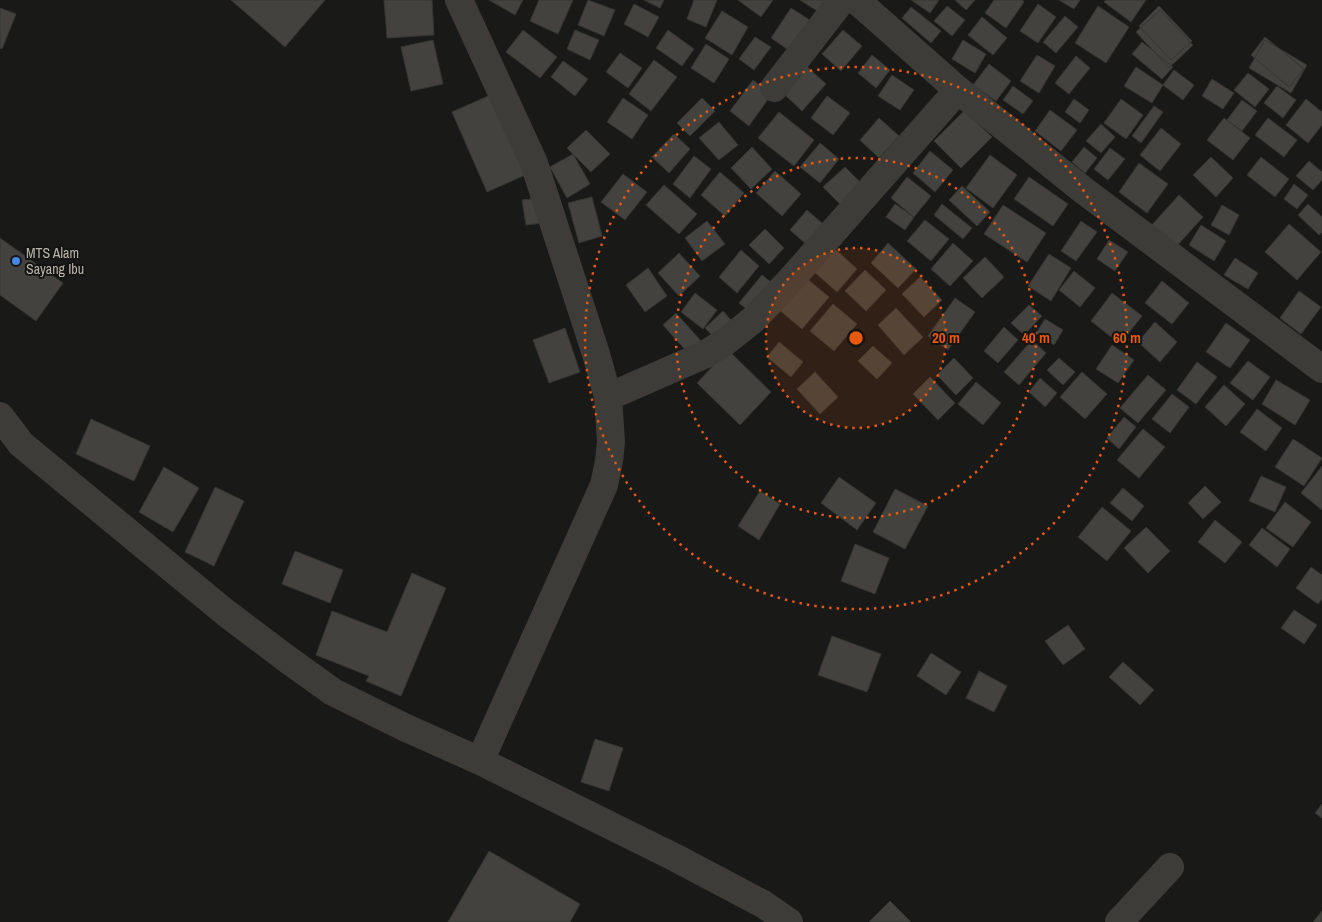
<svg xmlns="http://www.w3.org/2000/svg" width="1322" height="922" viewBox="0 0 1322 922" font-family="'Archivo Narrow',sans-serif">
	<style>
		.building { fill: #43423e; stroke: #353531 }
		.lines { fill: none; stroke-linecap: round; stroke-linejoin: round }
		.minor { stroke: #3e3c38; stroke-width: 28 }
		.ring { fill: none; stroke: #e8590c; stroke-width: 2.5; stroke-dasharray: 2.5 5 }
		.poi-dot { fill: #4386e5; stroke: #141412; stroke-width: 2 }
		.labels { text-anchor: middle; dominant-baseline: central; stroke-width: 4; stroke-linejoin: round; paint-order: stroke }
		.poi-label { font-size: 14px; fill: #b8b3aa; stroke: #141412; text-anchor: start }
		.centre { fill: #e8590c; stroke: #141412; stroke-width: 2.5 }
		.ring-label { font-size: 15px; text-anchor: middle; font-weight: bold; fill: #e8590c; stroke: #141412; stroke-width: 4; stroke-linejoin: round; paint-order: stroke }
	</style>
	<rect width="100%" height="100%" fill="#191917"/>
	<!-- building -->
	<path class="building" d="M231,0H325L285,47Z
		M384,0H432L434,35L387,38Z
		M489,0H523L515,15Z
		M539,0H573L558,34L530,21Z
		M588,0L615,10L604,36L578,25Z
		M644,0H664L660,8Z
		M694,0H717L706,27L687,19Z
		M738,0H773L761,17Z
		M800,0H835L825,16Z
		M911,0H939L930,13Z
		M955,0H975L966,10Z
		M994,0H1022L1024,2L1006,28L985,13Z
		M1059,0H1080L1074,9Z
		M1106,0H1146L1131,22L1104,2Z
		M634,4L659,17L648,37L624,24Z
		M1038,4L1056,17L1038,43L1020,31Z
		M947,6L965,20L952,36L934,21Z
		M1098,6L1129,27L1106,63L1075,43Z
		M1159,6L1192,41L1171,60L1139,26Z
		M911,7L941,31L931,43L902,18Z
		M0,8L16,14L2,49L0,48Z
		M791,8L816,24L796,55L771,38Z
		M1160,10L1193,45L1169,68L1136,32Z
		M722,11L748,27L732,55L705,38Z
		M1065,16L1078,27L1056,53L1043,42Z
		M982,17L1007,38L993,55L968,35Z
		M523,30L557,57L540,78L506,52Z
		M575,30L599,40L590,60L567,49Z
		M668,30L694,49L682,66L656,48Z
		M843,30L862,46L841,71L822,54Z
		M755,37L771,47L754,70L739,59Z
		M1265,37L1304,69L1289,87L1251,55Z
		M433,40L443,84L411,91L401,47Z
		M963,40L986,54L975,73L952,59Z
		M1265,40L1307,65L1291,93L1249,68Z
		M1142,42L1173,67L1162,79L1132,54Z
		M706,44L729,59L714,83L691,68Z
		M620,53L642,68L628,88L606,72Z
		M872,55L890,70L876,88L858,73Z
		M1037,55L1055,66L1039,93L1020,81Z
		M1076,56L1090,68L1069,94L1055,83Z
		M654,60L677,77L651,111L629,94Z
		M563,61L588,79L575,96L551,77Z
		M804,64L826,84L802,111L780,90Z
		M989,64L1011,81L996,101L973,85Z
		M1136,67L1163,85L1152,103L1124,86Z
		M1174,70L1194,85L1183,100L1163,85Z
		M1248,73L1269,89L1255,107L1234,90Z
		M892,75L914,90L900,110L878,96Z
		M1212,79L1234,93L1223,109L1202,96Z
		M753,80L771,95L749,126L730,111Z
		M1013,86L1033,101L1023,114L1003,100Z
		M1277,86L1296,100L1283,118L1264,103Z
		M495,93L530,173L487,192L452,112Z
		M827,96L850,113L833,135L811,118Z
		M623,98L648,115L632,139L607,122Z
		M702,98L715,111L690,136L677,123Z
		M1074,99L1089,110L1080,123L1065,112Z
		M1121,99L1143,115L1126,139L1104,123Z
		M1306,99L1322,112V125L1308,143L1286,125Z
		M1242,100L1257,111L1242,131L1227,120Z
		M1154,106L1163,112L1141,143L1132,136Z
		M1050,110L1077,130L1061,151L1035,131Z
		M964,111L992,137L961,168L934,141Z
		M779,112L814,140L794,166L758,138Z
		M879,118L899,136L879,158L860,140Z
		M1224,118L1250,138L1233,160L1207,140Z
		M1268,118L1297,140L1284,157L1255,135Z
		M719,122L738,145L719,160L699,138Z
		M1101,124L1115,137L1101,153L1086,141Z
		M1161,128L1181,144L1160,171L1140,155Z
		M586,130L610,154L591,172L567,148Z
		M674,134L690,149L669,173L652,157Z
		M820,143L839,159L820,183L800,167Z
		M752,147L772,169L751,189L731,168Z
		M1084,147L1097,158L1085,173L1072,162Z
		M1110,148L1125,159L1108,180L1094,169Z
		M930,151L953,170L935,192L913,173Z
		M573,154L590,184L567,198L550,167Z
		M990,155L1017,175L993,208L966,188Z
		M694,156L711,169L690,198L673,184Z
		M1211,157L1233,178L1216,197L1193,175Z
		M1261,157L1289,179L1275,197L1247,175Z
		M1309,161L1322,172V180L1313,190L1296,176Z
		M1139,163L1168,184L1147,213L1119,192Z
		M845,167L863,185L841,205L823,187Z
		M775,171L801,194L782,216L756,193Z
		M720,172L744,193L725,216L701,195Z
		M623,174L647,192L625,220L601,202Z
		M907,177L931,196L914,217L891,198Z
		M1029,177L1068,204L1053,226L1014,199Z
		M1294,184L1308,195L1297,209L1284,199Z
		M664,185L697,214L679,234L646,205Z
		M962,186L990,212L977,226L949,200Z
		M1179,195L1203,217L1175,248L1151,226Z
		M592,197L602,236L579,243L568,203Z
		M540,198L543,223L526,225L522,200Z
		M895,204L914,217L905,230L886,217Z
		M942,204L972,228L963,239L934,215Z
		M1308,204L1322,217V232L1319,235L1298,215Z
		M1003,205L1046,233L1027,262L984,234Z
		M1222,205L1239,215L1229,235L1211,225Z
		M807,210L831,231L814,251L790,230Z
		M925,220L949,239L931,261L907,241Z
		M707,221L725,244L702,261L685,238Z
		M1081,221L1097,232L1076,261L1061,251Z
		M1289,224L1321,252L1297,280L1265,252Z
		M1201,225L1226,241L1214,261L1189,245Z
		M765,229L784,248L769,264L749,245Z
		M0,238L63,283L36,321L0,295Z
		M1109,240L1128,252L1115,271L1097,259Z
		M888,243L916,269L898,288L871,263Z
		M953,243L973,261L950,286L931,269Z
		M832,246L857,269L837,292L811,269Z
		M741,250L759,266L737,293L719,277Z
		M679,253L700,276L679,296L658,273Z
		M1049,254L1071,268L1051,301L1028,286Z
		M985,257L1004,277L982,298L963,278Z
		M1235,258L1258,273L1248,289L1224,275Z
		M648,268L667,296L645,312L626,285Z
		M865,270L886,290L866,311L845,291Z
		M1074,271L1095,288L1080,307L1059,290Z
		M799,272L829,297L802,329L772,304Z
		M762,275L777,287L754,315L739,303Z
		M920,277L942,300L924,317L902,294Z
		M1162,281L1189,303L1172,324L1145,303Z
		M1299,291L1321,307L1301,334L1280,318Z
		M695,293L717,310L703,329L681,312Z
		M1112,293L1142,316L1120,344L1091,321Z
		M955,298L975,312L948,350L928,336Z
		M833,304L857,324L834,351L810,331Z
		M1029,305L1042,316L1024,335L1011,323Z
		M896,308L923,337L904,355L878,325Z
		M723,311L737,327L719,343L705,328Z
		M676,313L701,341L688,353L663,325Z
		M1045,319L1063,330L1054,345L1036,333Z
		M1155,322L1177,342L1160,362L1138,342Z
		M1226,323L1250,340L1230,368L1206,352Z
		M1004,327L1018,340L998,363L984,351Z
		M565,328L580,372L549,383L533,340Z
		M1032,340L1046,353L1019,385L1004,372Z
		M779,342L803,362L791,377L767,357Z
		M1112,345L1134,360L1118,383L1096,369Z
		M873,346L892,363L877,379L858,361Z
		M728,350L771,392L740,425L697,383Z
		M954,358L973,378L956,395L937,375Z
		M1059,358L1075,372L1063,385L1047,370Z
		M1248,361L1270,377L1253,400L1230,383Z
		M1197,362L1217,377L1196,404L1177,390Z
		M815,372L838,397L820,414L797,389Z
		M1082,372L1107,394L1085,419L1060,397Z
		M1148,375L1166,390L1138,423L1120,408Z
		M930,377L955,403L938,420L913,394Z
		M1040,378L1057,393L1045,407L1029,392Z
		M1276,380L1310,400L1295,425L1262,404Z
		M976,382L1001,403L983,425L958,404Z
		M1224,385L1245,404L1226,426L1205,407Z
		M1172,394L1189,407L1170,433L1152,419Z
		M1257,409L1282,428L1266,451L1240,432Z
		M1124,417L1136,427L1119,449L1107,438Z
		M91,419L150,446L134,481L76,454Z
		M1143,429L1165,447L1139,478L1117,460Z
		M1293,439L1322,458L1304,486L1275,467Z
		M1322,466V510L1301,493Z
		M164,467L199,488L173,532L139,512Z
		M1261,476L1286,487L1275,512L1249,501Z
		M839,477L876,503L857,530L821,503Z
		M1205,486L1221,502L1203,519L1188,503Z
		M215,487L244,501L214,566L185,552Z
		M1123,488L1144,506L1132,521L1110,503Z
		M895,489L928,506L905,549L873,532Z
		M760,491L780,504L759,540L738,526Z
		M1285,502L1311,522L1293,547L1266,528Z
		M1102,507L1131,531L1107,561L1078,537Z
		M1215,520L1242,542L1225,563L1198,542Z
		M1146,527L1170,551L1148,573L1124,548Z
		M1262,528L1290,549L1277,567L1249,545Z
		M855,544L889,558L875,594L841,581Z
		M295,551L343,570L330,603L282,584Z
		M1311,567L1322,575V599L1318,604L1296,588Z
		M412,573L446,588L401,696L366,681L369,676L316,655L332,611L387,632Z
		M1294,610L1317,625L1304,644L1281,628Z
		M1068,625L1085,649L1063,665L1045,641Z
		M832,636L881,654L867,692L818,675Z
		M931,653L961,672L946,695L917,676Z
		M1123,662L1154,690L1140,705L1109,677Z
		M979,671L1007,686L994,712L966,698Z
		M595,739L623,748L609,791L581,782Z
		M1322,804V818L1315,813Z
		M489,851L580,904L570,922H448Z
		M890,901L911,922H869Z
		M1322,911V922H1313Z"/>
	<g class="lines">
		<!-- minor -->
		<path class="minor" d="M459,0L534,163L596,354L608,397L611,442L609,461L604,485L480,761
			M856,0L958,90L1083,190L1322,369
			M774,88L842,0
			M608,397L704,355L725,342L754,319L795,275L958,90
			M0,416L21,444L226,613L287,659L333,692L404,727L480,761L676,858L763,904L789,922
			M1119,922L1170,867"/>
	</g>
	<!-- distance rings -->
	<circle cx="856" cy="338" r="90" fill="#e8590c" fill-opacity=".12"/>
	<g class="ring">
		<circle cx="856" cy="338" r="90"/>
		<circle cx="856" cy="338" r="180"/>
		<circle cx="856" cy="338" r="271"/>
	</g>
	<!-- markers -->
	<circle class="poi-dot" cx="16" cy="261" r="5"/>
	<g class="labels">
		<!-- poi labels -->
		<g class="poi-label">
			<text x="26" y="253">MTS Alam<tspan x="26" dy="16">Sayang Ibu</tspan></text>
		</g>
	</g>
	<circle cx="856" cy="338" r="8" class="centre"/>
	<g class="ring-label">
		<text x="946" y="343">20 m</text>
		<text x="1036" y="343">40 m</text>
		<text x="1127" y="343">60 m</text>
	</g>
</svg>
